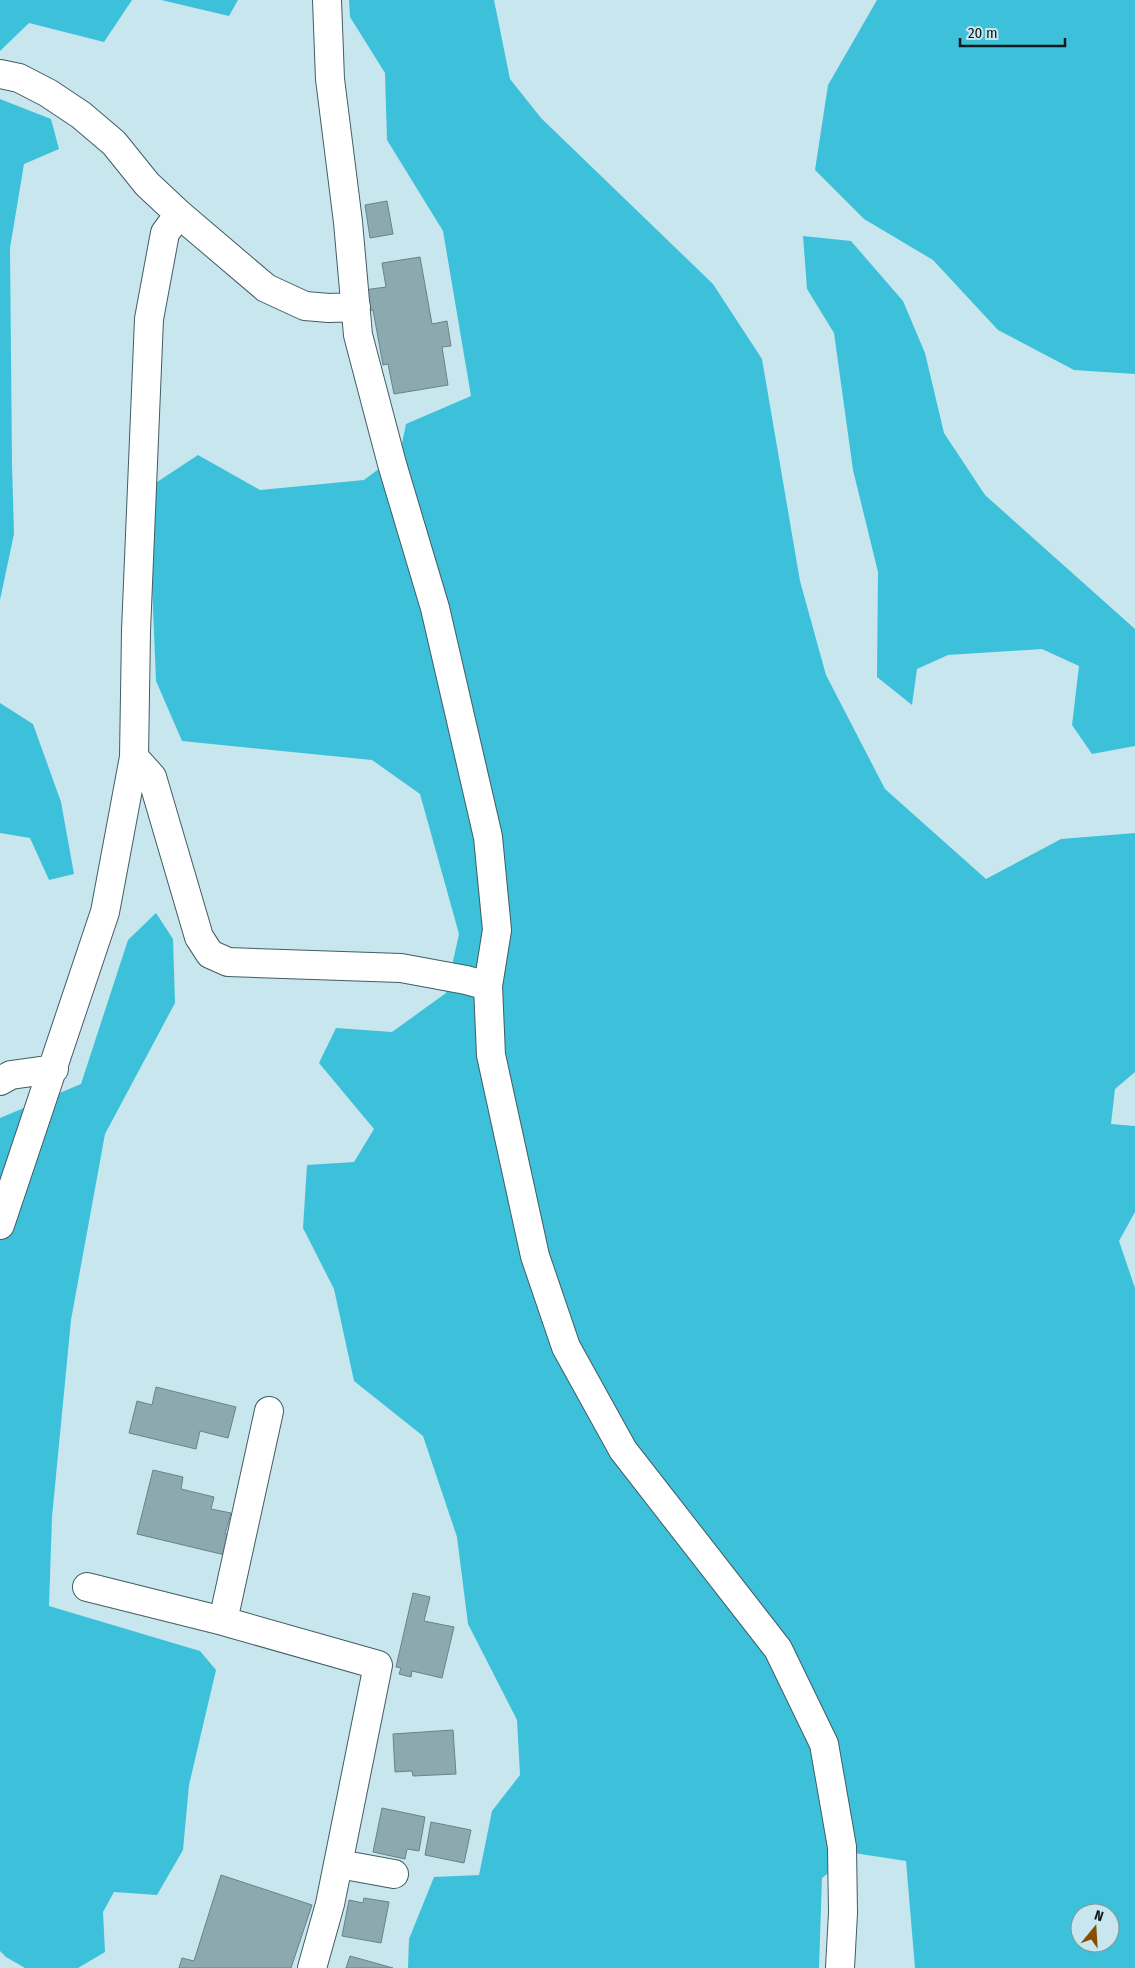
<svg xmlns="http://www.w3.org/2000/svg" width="1135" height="1968" viewBox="0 0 1135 1968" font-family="'Fira Sans Condensed',sans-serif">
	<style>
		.forest { fill: #3dc1db; fill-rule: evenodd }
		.building { fill: #8da9b0; stroke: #68838a }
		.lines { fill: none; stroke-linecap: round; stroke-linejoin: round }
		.minor-casing { stroke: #425d63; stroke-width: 30 }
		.minor { stroke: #fff; stroke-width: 28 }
	</style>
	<rect width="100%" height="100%" fill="#c8e6ed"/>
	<!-- forest -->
	<path class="forest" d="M0,0H132L104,42L29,23L0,51Z
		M161,0H238L229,16Z
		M349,0H494L510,79L541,118L713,284L762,359L800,581L826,675L885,789L986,879L1061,839L1135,833V1072L1115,1089L1111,1124L1135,1126V1212L1119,1241L1135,1288V1968H915L906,1861L854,1853L822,1878L819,1968H408L409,1939L434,1877L479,1875L492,1811L520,1775L517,1720L468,1624L457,1537L423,1436L354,1381L334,1289L303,1228L307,1165L354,1162L374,1129L319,1063L336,1028L392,1032L446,993L459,934L420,794L372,760L182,741L156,681L148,488L198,455L260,490L364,480L400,453L406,424L471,396L443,231L387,140L385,73L350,17ZM1080,1913H1110V1943H1080Z
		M877,0H1135V374L1074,370L998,330L933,260L864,219L815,170L828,85Z
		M0,99L51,119L59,149L24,164L10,248L12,464L14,534L0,600Z
		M803,236L851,241L903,301L925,353L944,433L985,495L1135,629V746L1092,754L1072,725L1079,666L1042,649L948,655L917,669L912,705L877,677L878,572L853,470L834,333L807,289Z
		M0,703L33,724L61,802L74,874L49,880L30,838L0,833Z
		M156,913L173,939L175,1003L105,1134L71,1320L52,1517L49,1606L200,1651L216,1670L189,1785L183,1850L157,1895L114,1892L103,1912L105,1952L78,1968H25L6,1957L0,1951V1118L81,1084L128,940Z"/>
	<!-- building -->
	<path class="building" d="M387,201L393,234L370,238L365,205Z
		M420,257L432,324L447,321L451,346L442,347L448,385L394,394L388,364L383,365L373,310L368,311L364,290L386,287L382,263Z
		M156,1387L236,1407L228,1438L200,1431L196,1449L129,1433L137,1401L152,1405Z
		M153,1470L183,1477L181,1489L214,1497L211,1509L231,1513L225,1534L231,1535L225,1555L137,1534Z
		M413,1593L430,1597L424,1621L454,1627L442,1678L412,1671L411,1677L399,1674L401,1668L396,1667Z
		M453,1730L456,1774L413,1776L412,1771L395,1772L393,1734Z
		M382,1808L425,1817L419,1851L407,1849L405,1859L373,1852Z
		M431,1822L471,1830L464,1863L425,1855Z
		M221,1875L312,1905L291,1968H179L182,1958L194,1961Z
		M364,1898L389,1902L381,1943L342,1936L349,1900L363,1903Z
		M350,1956L393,1968H346Z"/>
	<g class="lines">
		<!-- minor casing -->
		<g class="minor-casing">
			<path id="minor" d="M327,0L330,79L348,222L358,335L392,464L435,608L488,837L497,930L488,986L491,1055L535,1256L566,1347L623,1450L778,1649L824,1744L842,1847L843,1913L840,1968
				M0,74L19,78L48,93L81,115L114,143L147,184L179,214L266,288L305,306L329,308L356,307
				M134,757L152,777L199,937L210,954L228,962L401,968L466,980L488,986
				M0,1081L11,1075L54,1069
				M0,1225L105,912L134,757L136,631L149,319L165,233L179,214
				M87,1587L223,1621L378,1665L330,1904L312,1968
				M223,1621L269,1411
				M339,1864L394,1874"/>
		</g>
		<!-- minor -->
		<use href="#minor" class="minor"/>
	</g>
	<!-- north arrow -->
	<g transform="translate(1095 1928) rotate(18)"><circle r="24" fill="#c8e6ed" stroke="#7e9499"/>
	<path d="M0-4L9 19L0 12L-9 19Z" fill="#874e02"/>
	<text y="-8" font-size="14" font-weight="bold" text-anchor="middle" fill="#0e191c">N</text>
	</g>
	<!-- scale -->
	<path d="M960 38v8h105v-8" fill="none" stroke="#0e191c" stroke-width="2.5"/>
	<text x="968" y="38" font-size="15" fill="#0e191c" stroke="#c8e6ed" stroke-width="4" paint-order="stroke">20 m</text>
</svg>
